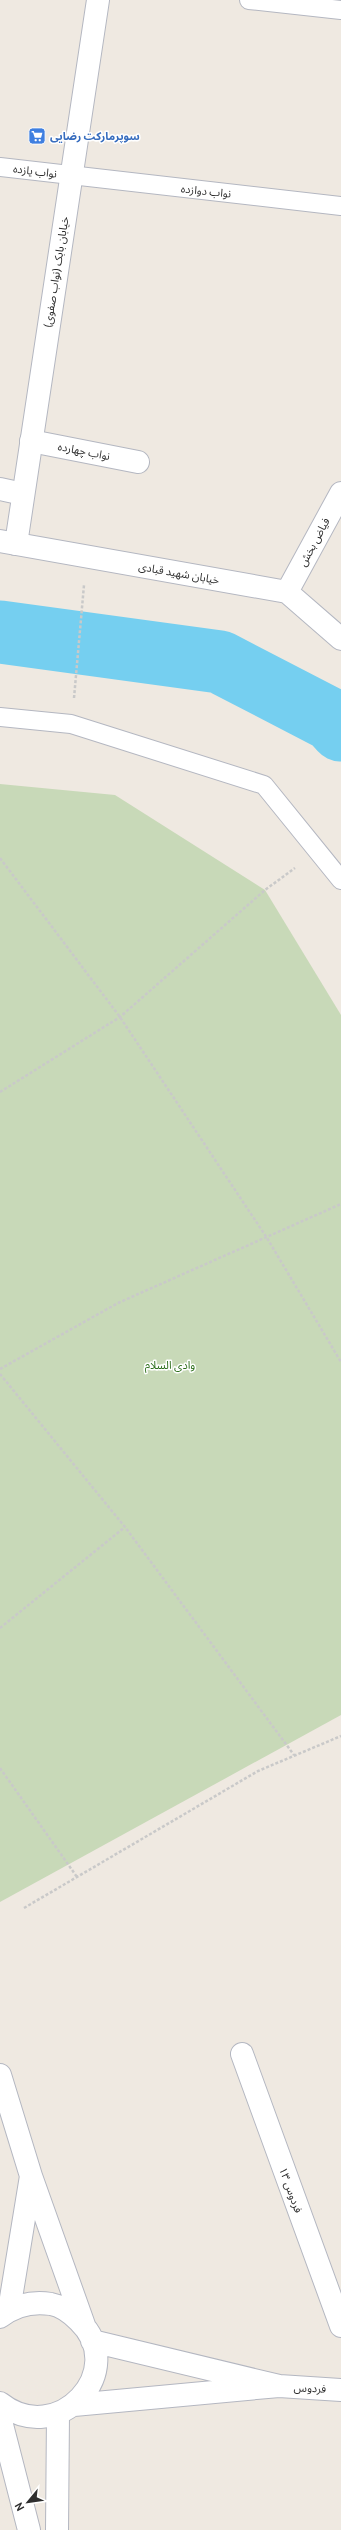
<svg xmlns="http://www.w3.org/2000/svg" width="341" height="2530" viewBox="0 0 341 2530" font-family="Cabin,'Noto Sans Arabic',sans-serif">
	<style>
		.cemetery { fill: #c8d9b8 }
		.lines { fill: none; stroke-linecap: round; stroke-linejoin: round }
		.river { stroke: #75cff0; stroke-width: 63 }
		.lane-casing { stroke: #b4b7c1; stroke-width: 20 }
		.street-casing { stroke: #b4b7c1; stroke-width: 24 }
		.secondary-casing { stroke: #b4b7c1; stroke-width: 24 }
		.path { stroke: #c9c9c9; stroke-width: 2.5; stroke-dasharray: 3 2; stroke-linecap: butt }
		.lane { stroke: #fff; stroke-width: 18 }
		.street { stroke: #fff; stroke-width: 22 }
		.secondary { stroke: #fff; stroke-width: 22 }
		.labels { text-anchor: middle; dominant-baseline: central; stroke-width: 3; stroke-linejoin: round; paint-order: stroke }
		.shop-label { font-size: 11px; font-weight: bold; fill: #366cbe; stroke: #fff; text-anchor: start }
		.street-label { font-size: 11px; fill: #2e2e2e; stroke: #fff }
		.park-label { font-size: 11px; fill: #2c6e1b; stroke: #fff }
	</style>
	<rect width="100%" height="100%" fill="#efe9e1"/>
	<!-- cemetery -->
	<path class="cemetery" d="M0,784L115,795L265,890L341,1015V1715L0,1902Z"/>
	<g class="lines">
		<!-- river -->
		<path class="river" d="M0,632L220,662L332,720L341,730"/>
		<!-- lane casing -->
		<g class="lane-casing">
			<path id="lane" d="M249,0L341,10
				M0,167L341,206
				M0,717L71,724L264,785L341,880"/>
		</g>
		<!-- street casing -->
		<g class="street-casing">
			<path id="street" d="M31,441L138,462
				M0,489L23,494
				M0,541L287,592L341,639
				M287,592L341,493
				M242,2054L341,2326"/>
		</g>
		<!-- secondary casing -->
		<g class="secondary-casing">
			<path id="secondary" d="M16,544L98,0
				M0,2075L31,2176
				M9,2310L31,2176L84,2325
				M0,2317C15,2305 31,2301 51,2304C62,2306 71,2313 79,2321C130,2370 58,2449 0,2403
				M279,2386L341,2390
				M74,2405L279,2386L92,2341
				M0,2417L29,2530
				M57,2530L58,2414"/>
		</g>
		<!-- path -->
		<path class="path" d="M74,698L84,585
			M0,858L120,1017L267,1238L341,1362
			M0,1092L120,1017L265,890L295,868
			M0,1369L118,1303L341,1204
			M0,1374L125,1527L294,1755
			M0,1628L125,1527
			M0,1768L77,1877
			M24,1908L258,1771L341,1736"/>
		<!-- lane -->
		<use href="#lane" class="lane"/>
		<!-- street -->
		<use href="#street" class="street"/>
		<!-- secondary -->
		<use href="#secondary" class="secondary"/>
	</g>
	<!-- icons -->
	<defs>
		<g id="supermarket-square" transform="scale(0.9)"><rect x="-9" y="-9" width="18" height="18" rx="4" fill="#3f7fe0" stroke="#fff"/><path d="M-6-5.5h2.5l.6 2H6L4.5 2H-2.5L-4.4-4H-6ZM-1.5 3.2a1.3 1.3 0 1 0 .1 0ZM3 3.2a1.3 1.3 0 1 0 .1 0Z" fill="#fff"/></g>
	</defs>
	<g fill-rule="evenodd">
		<use href="#supermarket-square" x="37" y="136"/>
	</g>
	<g class="labels">
		<!-- shop labels -->
		<g class="shop-label">
			<text x="50" y="136">سوپرمارکت رضایی</text>
		</g>
		<!-- street labels -->
		<g class="street-label">
			<text transform="translate(35 171) rotate(7)">نواب یازده</text>
			<text transform="translate(206 191) rotate(6)">نواب دوازده</text>
			<text transform="translate(56 272) rotate(-81)">خیابان بابک (نواب صفوی)</text>
			<text transform="translate(84 451) rotate(11)">نواب چهارده</text>
			<text transform="translate(314 542) rotate(-62)">فیاض بخش</text>
			<text transform="translate(179 573) rotate(10)">خیابان شهید قبادی</text>
			<text transform="translate(291 2190) rotate(70)">فردوس ۱۳</text>
			<text transform="translate(310 2388) rotate(3)">فردوس</text>
		</g>
		<!-- park labels -->
		<g class="park-label">
			<text x="170" y="1365">وادی السلام</text>
		</g>
	</g>
	<!-- north arrow -->
	<g transform="translate(28 2502) rotate(241)" stroke="#ffffff" stroke-width="3" paint-order="stroke">
	<path d="M0-3L7 15L0 10L-7 15Z" fill="#2e2e2e"/>
	<text y="-6" font-size="11" font-weight="bold" text-anchor="middle" fill="#2e2e2e">N</text>
	</g>
</svg>
